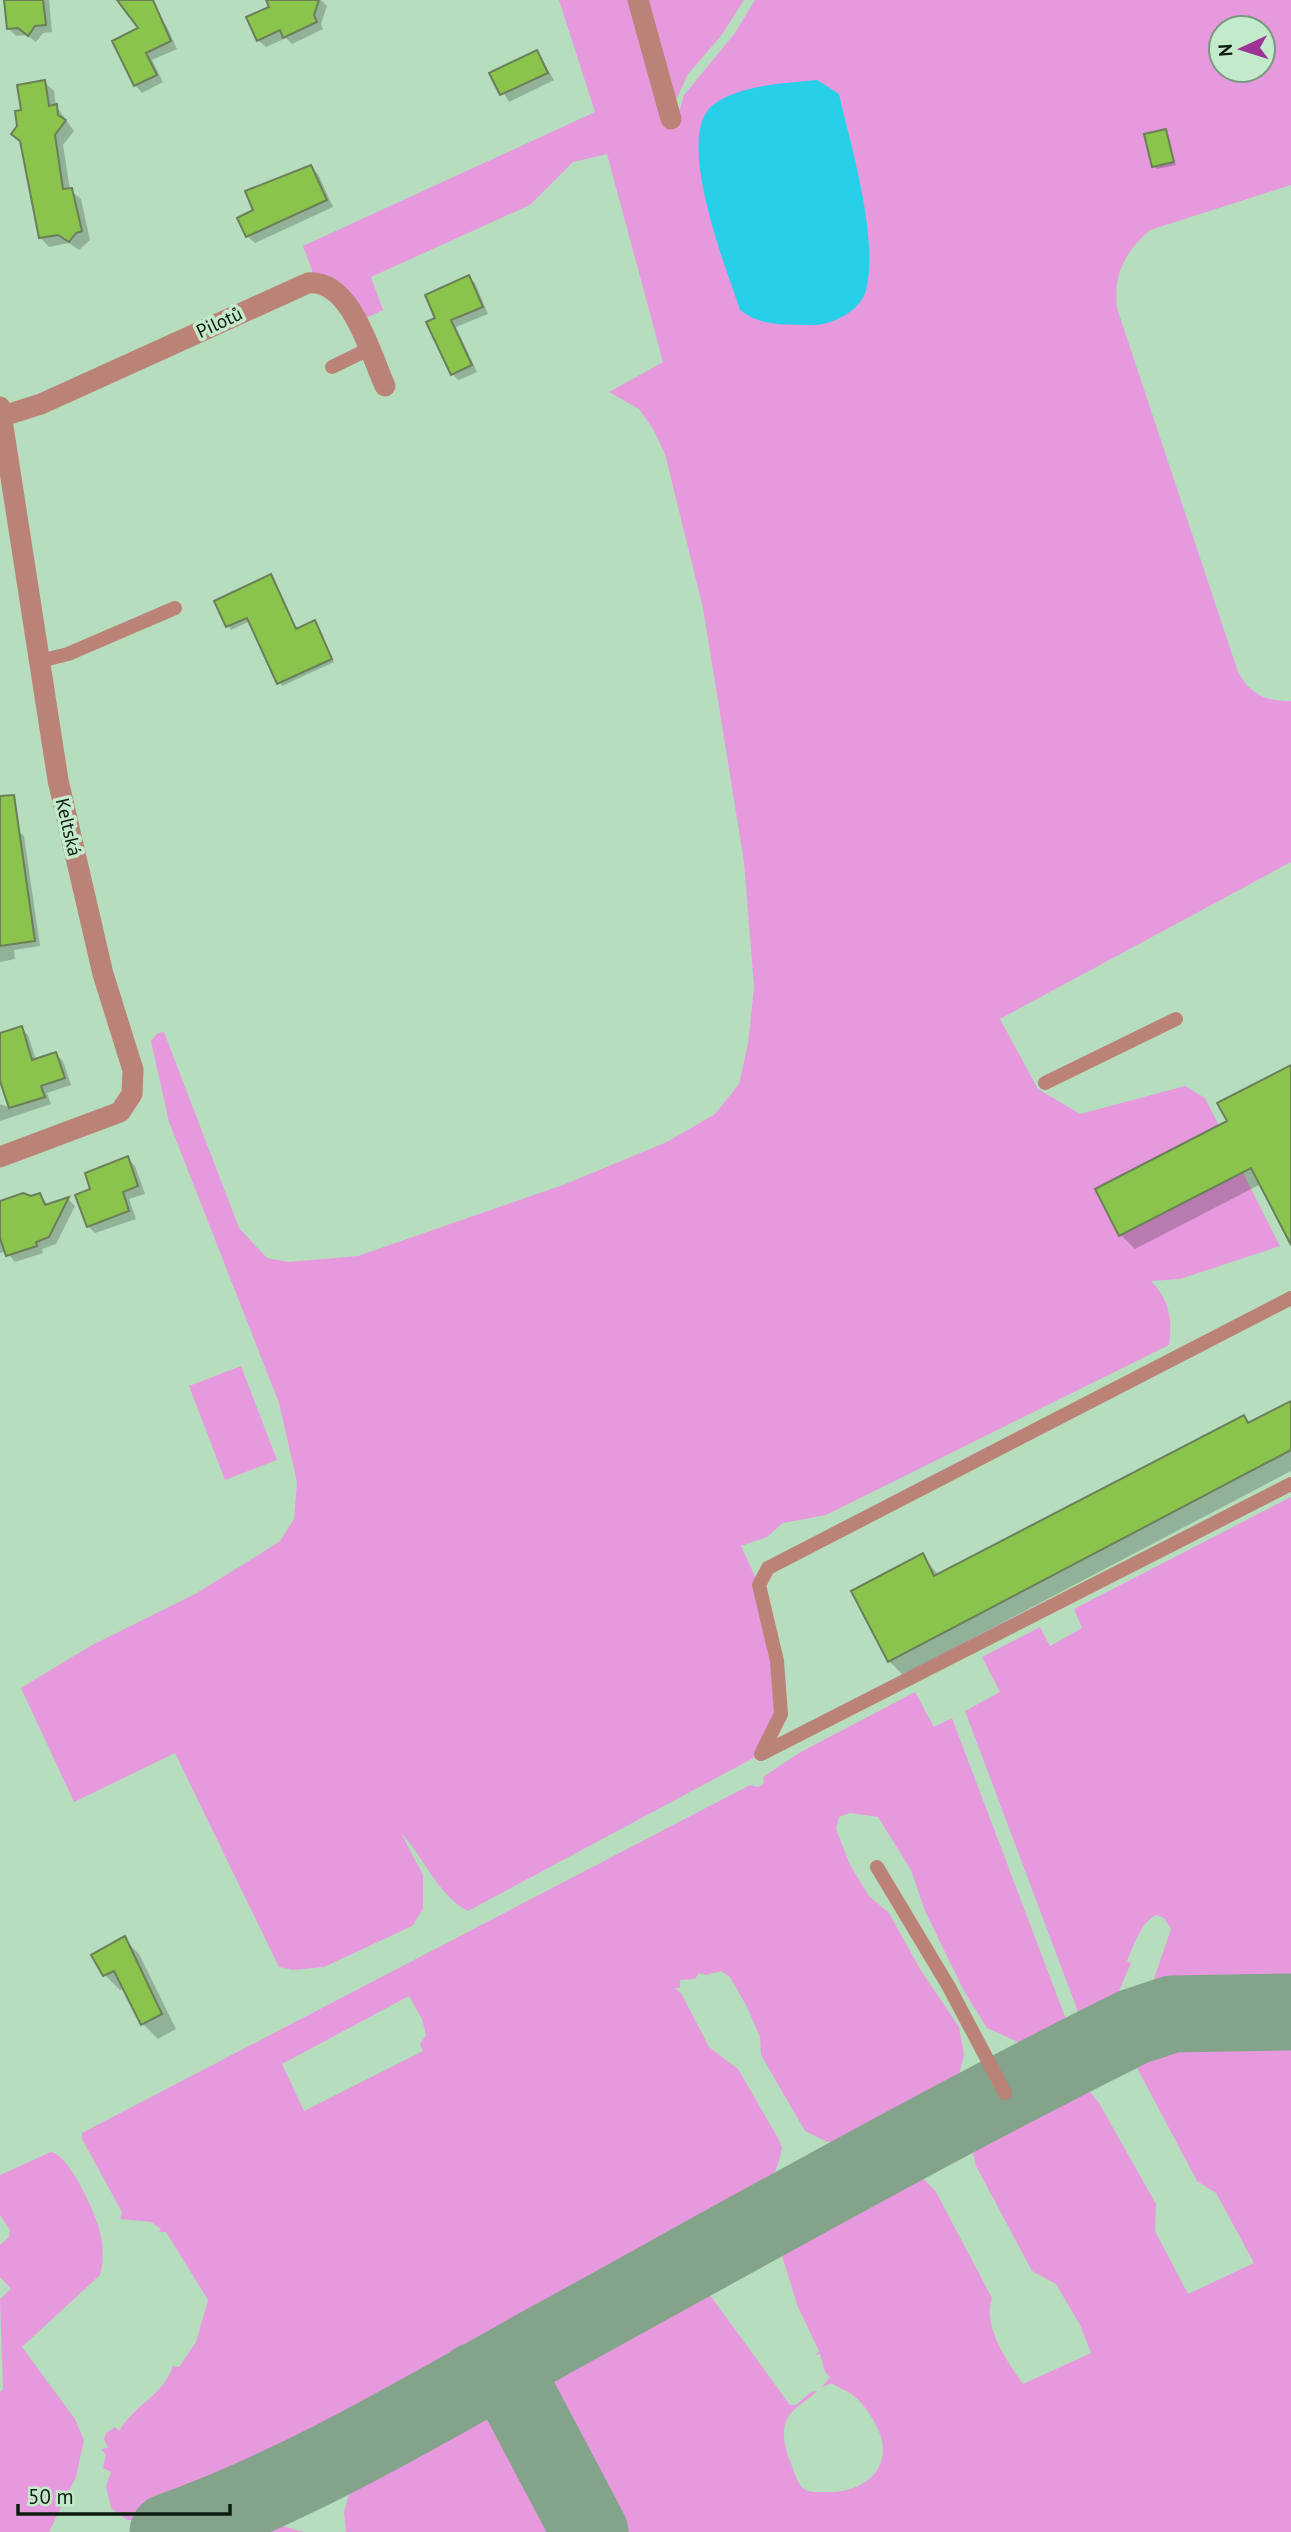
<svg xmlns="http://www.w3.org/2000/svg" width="1291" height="2532" viewBox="0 0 1291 2532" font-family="'PT Sans',sans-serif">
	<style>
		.green { fill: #e69add; fill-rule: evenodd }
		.water { fill: #28cfe8 }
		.shadow { fill: #0003 }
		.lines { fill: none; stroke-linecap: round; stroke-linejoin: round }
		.taxiway { stroke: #83a48a; stroke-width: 77 }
		.building { fill: #8ac44c; stroke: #6b7f59; stroke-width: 2 }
		.lane { stroke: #bb8277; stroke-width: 14 }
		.street { stroke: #bb8277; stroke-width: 21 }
		.labels { text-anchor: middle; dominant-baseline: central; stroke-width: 7; stroke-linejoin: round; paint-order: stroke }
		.street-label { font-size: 19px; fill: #0d1c10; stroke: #c3ebcb }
	</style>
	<rect width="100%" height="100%" fill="#b6debe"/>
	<!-- green -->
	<path class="green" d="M559,0H744L721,36L688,74L667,119H677L684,95L735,33L755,0H1291V185L1150,230C1125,252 1113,274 1117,308L1238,672C1251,695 1265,701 1291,701V862L1000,1019L1038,1089L1080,1114L1185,1086L1205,1098L1280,1246L1180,1279L1151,1281C1169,1299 1173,1319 1169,1345L826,1515L783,1523L767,1537L741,1546L759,1585L781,1714L761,1754L468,1911C438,1896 424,1857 401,1833L423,1875V1909L412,1926L324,1967L293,1970L279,1967L175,1753L74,1802L21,1688L92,1645L195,1594L252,1559L280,1541L294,1519L297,1482L279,1403L169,1122L151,1041L158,1033L164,1032L239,1228L267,1258L288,1262L358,1256L563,1185L667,1142L715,1114L739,1084L748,1044L754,987L744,862L703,608L665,454L653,429L639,409L609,392L663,362L607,154L573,162L530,205L371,277L383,310L364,319C347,289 347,283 313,273L303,246L595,112ZM1221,28H1263V70H1221ZM839,94L861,191L869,267Z
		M241,1366L277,1460L225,1480L189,1386Z
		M1291,1497V1998L1147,1999L1171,1929L1164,1918L1156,1915C1141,1922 1133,1947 1127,1961L1131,1963L1107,2019L1088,2029L1087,2024L1083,2025L965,1711L1000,1692L982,1657L1040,1627L1050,1646L1082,1628L1074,1609Z
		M915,1692L934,1727L952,1718L1070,2030L1061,2045L1050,2050L1018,2042L987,2028L965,1993L925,1911L911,1870L878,1817L850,1813L839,1817L836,1829L850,1865L869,1896L889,1913L920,1969L959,2027L964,2054L956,2089L944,2109L867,2151L825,2141L805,2131L761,2055L760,2037L747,2007L730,1977L721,1971L706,1975L699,1973L695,1979L680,1980V1988H674L681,1993L709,2047L738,2069L778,2138L782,2148L779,2161L763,2203L727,2226L581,2302L527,2334L253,2481L147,2520H127L111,2508L106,2486L111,2472L103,2468L106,2455L101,2449L108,2448L104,2439L106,2433L115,2427L119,2431C137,2402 162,2397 173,2366L179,2367L196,2342L208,2300L166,2232H159L161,2229L151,2222L120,2219L122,2212L82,2139V2133L750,1785L758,1787L764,1783L763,1777L799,1753ZM409,1996L422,2019L426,2035L420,2044L423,2051L304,2111L282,2064Z
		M1173,2025L1291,2029V2532H620L549,2408L537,2362L696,2276L790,2405H796L811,2392L817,2391C807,2402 794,2406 787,2419C781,2430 785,2450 790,2461C794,2470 796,2483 804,2489C810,2493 817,2492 825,2492C854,2494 889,2477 882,2441C879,2426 864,2402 850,2393C844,2389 838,2388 832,2383L822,2387L830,2377L825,2372L820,2354L815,2355L819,2351L798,2307L777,2240L771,2236L902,2165L919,2174L936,2192L992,2298C982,2326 1007,2361 1023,2384L1091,2353L1080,2325L1056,2284L1032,2271L976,2166L971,2145L972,2127L978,2122L1062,2078L1085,2086L1099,2103L1156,2204L1155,2231L1188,2294L1254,2263L1216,2193L1197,2181L1136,2066L1134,2056L1140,2041L1139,2037Z
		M51,2152C70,2154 101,2223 102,2242C103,2252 103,2265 100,2275L22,2347L75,2419L84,2440L76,2477L49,2532H0V2392L3,2389L0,2299L11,2289L0,2277V2245L9,2237L10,2230L0,2215V2175Z
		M461,2402L494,2417L506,2430L559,2520L562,2532H346L344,2512L359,2458Z
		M253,2518L304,2532H215Z"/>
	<!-- water -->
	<path class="water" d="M817,80L839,94C851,147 879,237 866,290C861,311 831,326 811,325C784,324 762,327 740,310C727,270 673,136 713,105C738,85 787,83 817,80Z"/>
	<!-- shadow -->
	<path class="shadow" d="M6,0H49L52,32L43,33L36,42L27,35L16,36L9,29Z
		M119,0H147L167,27L177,49L152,60L163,82L142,93L135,85L140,29Z
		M268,0H321L327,6L321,24L323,29L292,44L286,38L266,47L258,40L271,8Z
		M537,52L554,80L509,102L492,74Z
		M44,82L54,91L56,106L74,131L63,145L70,190L81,199L90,240L79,250L69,243L49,247L40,237L19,126L23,111Z
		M1165,131L1176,165L1157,169L1154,166Z
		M310,167L318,174L333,207L255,243L247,236L255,211L247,192Z
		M468,277L475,283L488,314L456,327L477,372L459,380L452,374L437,319Z
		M271,576L297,630L317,626L334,662L282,686L250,621L231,630L216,601Z
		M0,824L18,830L24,836L40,946L14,950L15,959L0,962Z
		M21,1028L28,1035L36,1060L56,1054L63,1061L71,1085L47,1093L51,1104L0,1121V1104L11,1108L3,1083L0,1035Z
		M1291,1067V1242L1261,1184L1135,1249L1121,1235L1229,1122Z
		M127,1158L135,1166L145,1194L129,1199L136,1219L95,1233L88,1226L93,1190Z
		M40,1195L49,1206L68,1199L75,1206L56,1244L42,1249L43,1253L15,1262L6,1251L0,1253V1203Z
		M1291,1403V1471L903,1675L889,1661L923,1556L939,1576L1244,1417L1250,1424Z
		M124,1939L139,1954L176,2029L158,2039L143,2024L124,1988L120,1990L105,1975L94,1955Z"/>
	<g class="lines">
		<!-- taxiway -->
		<path class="taxiway" d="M475,2381H501L517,2394L590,2532
			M168,2532C300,2485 423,2411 545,2343C740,2236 934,2126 1133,2027L1172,2014L1291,2012"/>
	</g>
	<!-- building -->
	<path class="building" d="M4,0H43L46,25L35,26L28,36L18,28L7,29Z
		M117,0H153L171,41L146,53L157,75L134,86L112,41L138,28Z
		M266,0H319L314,15L317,22L283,38L280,30L257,41L246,17L269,7Z
		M537,50L548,73L500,95L489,73Z
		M45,80L49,106L57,104L58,115L66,120L55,135L63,189L72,188L82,231L76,233L69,242L58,235L39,238L20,141L11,134L17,126L15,111L21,110L17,85Z
		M1166,129L1174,162L1152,167L1144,134Z
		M311,165L327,200L246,237L237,218L253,210L245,191Z
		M469,275L483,307L451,320L472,365L451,375L426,322L435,318L425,295Z
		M271,574L296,629L315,620L332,659L277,684L247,618L226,627L214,601Z
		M14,795L35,941L0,946V796Z
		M22,1026L32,1060L56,1052L65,1078L41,1086L45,1097L9,1108L0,1081V1033Z
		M1291,1065V1245L1251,1168L1119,1236L1095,1189L1227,1121L1217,1103Z
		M128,1156L138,1186L123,1192L129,1211L87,1227L75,1195L90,1189L85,1173Z
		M23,1193L31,1196L40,1193L45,1205L69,1197L49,1237L36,1242L37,1246L6,1256L0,1238V1201Z
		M1291,1401V1450L888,1662L851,1591L923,1553L934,1576L1244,1415L1248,1423Z
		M125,1936L162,2014L141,2025L114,1971L103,1976L91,1955Z"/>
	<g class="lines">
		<!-- lane -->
		<path class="lane" d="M332,367L369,349
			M40,661L68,654L175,608
			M1045,1083L1176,1019
			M761,1754L781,1714L777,1661L759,1585L768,1568L1291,1298
			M761,1754L1291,1484
			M877,1867L949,1987L1005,2093"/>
		<!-- street -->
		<path class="street" d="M638,0L671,119
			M0,407L58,780L103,974L133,1070L132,1094L120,1112L0,1157
			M3,416L41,404L308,283C351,279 370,353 385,386"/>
	</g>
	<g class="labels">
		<!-- street labels -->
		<g class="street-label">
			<text transform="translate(219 322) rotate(-25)">Pilotů</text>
			<text transform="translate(69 827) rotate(77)">Keltská</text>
		</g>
	</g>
	<!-- north arrow -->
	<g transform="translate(1242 49) rotate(266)"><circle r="33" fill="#c3ebcb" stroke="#7a9880" stroke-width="2"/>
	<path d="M0-5L12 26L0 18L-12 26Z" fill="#9d3395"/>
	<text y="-10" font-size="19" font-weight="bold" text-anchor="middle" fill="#0d1c10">N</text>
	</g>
	<!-- scale -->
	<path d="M18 2504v10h212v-10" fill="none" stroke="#0d1c10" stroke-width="3.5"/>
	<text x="28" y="2504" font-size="21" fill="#0d1c10" stroke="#c3ebcb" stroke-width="5" paint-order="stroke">50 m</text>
</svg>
